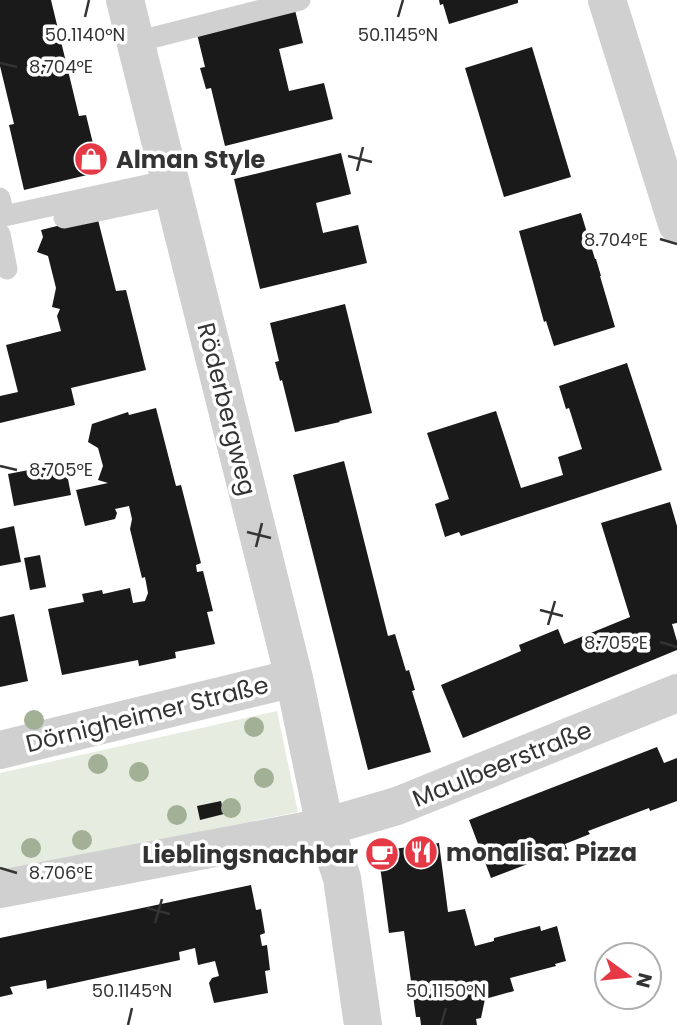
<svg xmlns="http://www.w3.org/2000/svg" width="677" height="1025" viewBox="0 0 677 1025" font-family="Poppins,sans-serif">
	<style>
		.green { fill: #e6ecdf }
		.building { fill: #1a1a1a }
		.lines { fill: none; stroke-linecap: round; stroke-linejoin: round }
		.service { stroke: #d0d0d0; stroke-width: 21 }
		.minor { stroke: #d0d0d0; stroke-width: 38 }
		.tree { fill: #a2b095 }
		.ticks { fill: none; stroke: #333; stroke-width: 2.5 }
		.labels { text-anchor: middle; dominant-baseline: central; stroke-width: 7; stroke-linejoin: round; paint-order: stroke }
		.poi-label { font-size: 24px; font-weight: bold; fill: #333; stroke: #fff; text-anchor: start }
		.street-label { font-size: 24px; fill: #333; stroke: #fff }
		.ticks-label { font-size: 18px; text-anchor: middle; fill: #333; stroke: #fff; stroke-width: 7; stroke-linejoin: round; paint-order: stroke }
	</style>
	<rect width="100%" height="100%" fill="#fff"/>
	<!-- green -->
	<path class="green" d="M277,711L298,812L0,872V773Z"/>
	<!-- building -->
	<path class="building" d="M0,0H51L79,116L86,115L100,172L24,190L9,125L14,124L0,66Z
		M439,0H518V3L449,24L443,4L440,5Z
		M295,10L303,43L279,49L289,91L324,83L333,119L225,146L211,88L206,89L200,68L205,67L197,34Z
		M532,47L571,177L504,197L465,68Z
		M341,153L351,194L316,203L323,233L358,225L367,263L260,289L234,179Z
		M581,213L595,259H596L601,276H600L615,327L554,346L546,321L544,322L519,231Z
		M97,216L116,291L126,290L146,370L71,388L75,405L0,423V396L18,392L6,345L61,331L57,316L60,309L52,307L56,288L48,256L37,252L43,237L41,230Z
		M345,304L372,413L339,421L340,422L295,432L282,380L280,381L275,362L279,361L270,323Z
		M627,363L662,470L461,536L459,532L445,537L435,504L449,499L427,433L496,411L521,488L563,475L558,457L582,449L569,408L566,409L559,386Z
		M156,408L176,486L181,485L201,563L196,565L197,572L203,571L213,611L207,612L215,644L175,652L176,658L139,666L138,660L62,675L48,609L84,602L82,594L102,590L103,594L130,588L133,603L145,601L148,593L145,577L142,578L130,529L132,519L129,506L115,509L117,513L115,519L85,526L76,490L108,483L98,480L103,466L98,448L88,442L92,424L128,412L129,415Z
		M344,461L388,636L395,634L406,671L409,670L415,690L412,691L431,752L368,770L293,475Z
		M65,463L71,495L14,506L8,474Z
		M670,502L677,526V623L672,624L677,641V650L463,738L441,685L521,651L519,645L558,629L564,644L630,617L601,523Z
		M14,526L21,562L0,566V529Z
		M40,555L46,587L30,590L24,558Z
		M14,614L28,681L0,687V617Z
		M657,747L664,763L677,758V801L650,811L649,808L588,831L590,834L565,844L567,849L491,878L469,820Z
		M221,801L224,814L200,820L197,806Z
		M439,843L448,912L465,909L475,946L494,941V938L540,926L541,931L557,926L566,961L555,964L556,966L510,978L514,991L485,999L481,1018L476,1019L477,1025H421L420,1017H416L404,931L389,933L378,851Z
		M251,885L256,910L261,909L265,933L260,935L262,946L267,945L270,970L265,971L268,993L214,1003L209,983L212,978L219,976L215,961L198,965L195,948L179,952L180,960L47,989L46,980L10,987L13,994L0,997V938Z"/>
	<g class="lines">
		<!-- service -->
		<path class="service" d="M136,42L300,0
			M0,198L4,216L170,180
			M64,218L174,195
			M0,234L7,269"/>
		<!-- minor -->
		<path class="minor" d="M125,0L294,678L325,827L342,878L363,1025
			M607,0L677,224
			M0,750L294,678
			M0,889L325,827L397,806L677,693"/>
	</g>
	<!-- trees -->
	<g class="tree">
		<circle cx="34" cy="720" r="10"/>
		<circle cx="254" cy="727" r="10"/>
		<circle cx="98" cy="764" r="10"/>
		<circle cx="139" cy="772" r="10"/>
		<circle cx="264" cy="778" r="10"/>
		<circle cx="231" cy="808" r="10"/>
		<circle cx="177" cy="815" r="10"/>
		<circle cx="82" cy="840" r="10"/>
		<circle cx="31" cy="848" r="10"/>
	</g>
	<!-- ticks -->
	<path class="ticks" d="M85,17L89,0M398,17L403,0M0,63L17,67M348,156L372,162M357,171L363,147M660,239L677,244M0,466L17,470M247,532L271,538M256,547L262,523M540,610L563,616M548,625L555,601M660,642L677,647M0,868L17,873M147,908L170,914M155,923L162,899M128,1025L132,1008M441,1025L446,1008"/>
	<!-- icons -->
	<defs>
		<g id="shop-disc" transform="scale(1.75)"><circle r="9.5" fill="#e63946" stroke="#fff"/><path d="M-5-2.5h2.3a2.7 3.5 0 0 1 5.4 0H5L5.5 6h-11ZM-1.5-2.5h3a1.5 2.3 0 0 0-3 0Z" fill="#fff"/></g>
		<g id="restaurant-disc" transform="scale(1.75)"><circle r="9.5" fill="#e63946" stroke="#fff"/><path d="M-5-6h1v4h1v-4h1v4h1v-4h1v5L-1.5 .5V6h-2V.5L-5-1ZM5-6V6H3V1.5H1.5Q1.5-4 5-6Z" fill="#fff"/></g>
		<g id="cafe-disc" transform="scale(1.75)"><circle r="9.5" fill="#e63946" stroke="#fff"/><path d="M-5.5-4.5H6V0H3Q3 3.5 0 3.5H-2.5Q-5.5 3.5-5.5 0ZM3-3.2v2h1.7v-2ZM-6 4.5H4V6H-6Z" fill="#fff"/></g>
	</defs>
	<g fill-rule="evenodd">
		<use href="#shop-disc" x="91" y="159"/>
		<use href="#restaurant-disc" x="421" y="852"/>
		<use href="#cafe-disc" x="382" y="854"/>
	</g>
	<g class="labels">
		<!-- poi labels -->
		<g class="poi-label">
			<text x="116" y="159">Alman Style</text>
			<text x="446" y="852">monalisa. Pizza</text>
			<text x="358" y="854" text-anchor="end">Lieblingsnachbar</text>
		</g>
		<!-- street labels -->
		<g class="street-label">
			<text transform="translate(227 409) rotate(76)">Röderbergweg</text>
			<text transform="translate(147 714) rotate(-14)">Dörnigheimer Straße</text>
			<text transform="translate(502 764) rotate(-22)">Maulbeerstraße</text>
		</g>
	</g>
	<g class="ticks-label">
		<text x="85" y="41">50.1140°N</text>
		<text x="398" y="41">50.1145°N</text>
		<text x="61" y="73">8.704°E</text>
		<text x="616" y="246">8.704°E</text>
		<text x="61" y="476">8.705°E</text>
		<text x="616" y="649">8.705°E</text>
		<text x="61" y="879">8.706°E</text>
		<text x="132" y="997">50.1145°N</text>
		<text x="446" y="997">50.1150°N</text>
	</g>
	<!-- north arrow -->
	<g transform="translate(628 976) rotate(105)"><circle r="33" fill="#ffffff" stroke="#adadad" stroke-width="2"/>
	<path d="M0-5L12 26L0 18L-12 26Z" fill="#e63946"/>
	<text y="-10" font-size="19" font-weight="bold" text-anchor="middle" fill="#333333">N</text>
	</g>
</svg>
